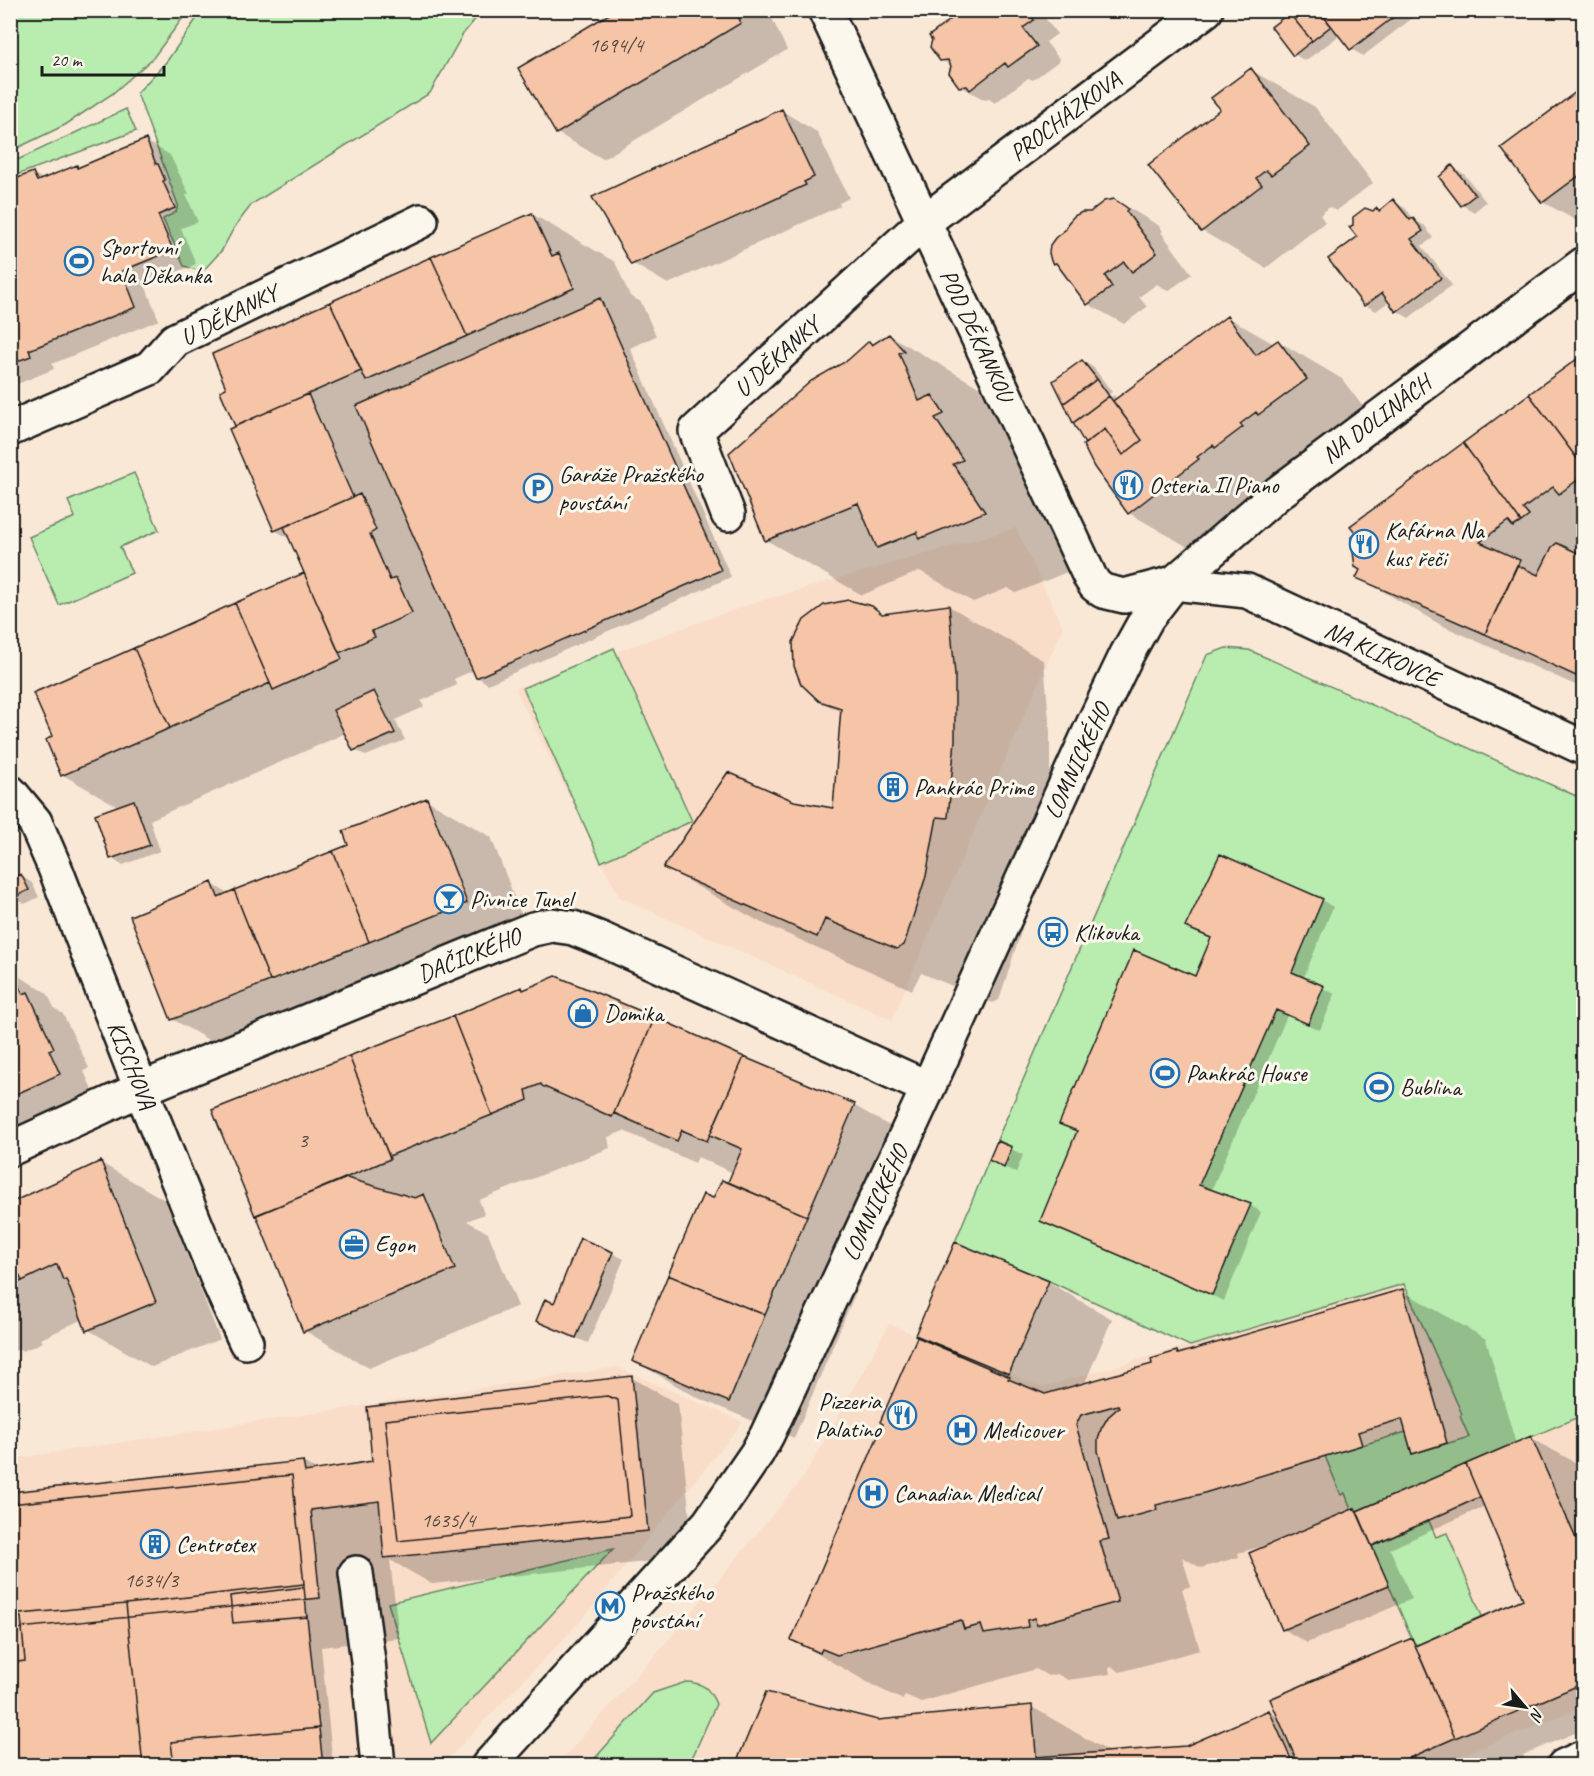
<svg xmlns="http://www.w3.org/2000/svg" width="1594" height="1776" viewBox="0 0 1594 1776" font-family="Caveat,sans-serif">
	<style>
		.built { fill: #f9ddc8 }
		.green { fill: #b9edaf; stroke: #6a8466; stroke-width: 1.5 }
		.shadow { fill: #0003 }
		.building { fill: #f6c4a6; stroke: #1c1c1c; stroke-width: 1.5 }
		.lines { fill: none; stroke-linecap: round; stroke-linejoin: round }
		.minor-casing { stroke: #1c1c1c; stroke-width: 38 }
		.minor { stroke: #fbf7ec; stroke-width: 33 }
		.labels { text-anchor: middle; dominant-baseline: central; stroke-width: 6; stroke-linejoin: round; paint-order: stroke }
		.number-label { font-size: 21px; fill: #52463e }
		.street-label { font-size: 24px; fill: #1c1c1c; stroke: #fbf7ec }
		.poi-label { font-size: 24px; fill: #1c1c1c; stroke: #fbf7ec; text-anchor: start }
	</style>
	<rect width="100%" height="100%" fill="#fae8d7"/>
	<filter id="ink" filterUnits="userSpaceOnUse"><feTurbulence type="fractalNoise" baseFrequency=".0167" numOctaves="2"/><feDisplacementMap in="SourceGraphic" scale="12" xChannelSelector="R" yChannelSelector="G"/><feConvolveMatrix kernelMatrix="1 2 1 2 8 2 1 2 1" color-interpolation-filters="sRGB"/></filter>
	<g filter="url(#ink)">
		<!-- built -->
		<path class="built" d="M1016,528L1063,627L892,1020L619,897L515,688L753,603Z
			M1404,1283L1462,1415H1460L1583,1387V1707L1438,1765L556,1766L664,1645L804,1477L889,1324L1043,1387Z
			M617,1367L743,1422L578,1624L442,1765L11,1766V1459Z"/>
		<!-- green -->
		<path class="green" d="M11,10H188V11L153,58L112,94L65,125L11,151Z
			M202,11V10L482,11L463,34L430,93L252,204L234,228L222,250L202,272L184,266L163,219L176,212L178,205L137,93L167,61Z
			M126,109L136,131L11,177V163Z
			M134,473L159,530L120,547L132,573L59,605L29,537L75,517L68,501Z
			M614,648L692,821L601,862L523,688Z
			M1226,648L1249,650L1583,799V1415L1357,1511L1355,1508L1351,1509L1345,1493L1341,1495L1325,1456L1406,1432L1412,1454L1469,1437L1460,1416L1462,1414L1404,1284L1190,1346L1049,1281L955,1242L989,1160L1004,1167L1012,1147L997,1140L1207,655Z
			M1429,1521L1436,1537L1447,1533L1482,1616L1415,1646L1372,1546Z
			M613,1549L431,1743L388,1603Z
			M686,1682C704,1683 709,1688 716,1704L689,1765H589L653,1693Z"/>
		<!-- shadow -->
		<path class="shadow" d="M619,10H768L787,50L603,159L557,133Z
			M955,10H1036L1042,14L1057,34L1046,42L1060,60L1033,80L1028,78L995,103L989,99L985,100L960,86L953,67L941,60L957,17Z
			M1294,10H1423L1363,56L1351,49L1340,35L1305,61L1294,54Z
			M1251,70L1315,107L1373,183L1336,211L1329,207L1320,215L1325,222L1266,268L1202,231L1222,110Z
			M1584,88V225L1543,202Z
			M782,111L817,132L849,198L839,203L840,206L668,284L632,263Z
			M146,141L170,155L189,194L186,195L198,222L181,228L196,264L145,285L159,320L52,364L54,369L10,387V182L33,173L44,180L77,166L81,168Z
			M1452,167L1464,174L1486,202L1474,212L1462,205L1441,177Z
			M1394,201L1405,208L1415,220L1425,226L1433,238L1422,246L1452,285L1409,318L1397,311L1390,301L1376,311L1365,305L1359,237L1373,212H1380Z
			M1122,204L1158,225L1163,231L1161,232L1192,274L1168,291L1157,284L1139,297L1147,307L1124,324L1088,304L1061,267L1055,263Z
			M532,214L615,262L630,296L641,302L656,336L630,348L731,577L488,684L477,677L474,670L454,679L457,685L421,701L424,707L395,720L405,740L366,756L354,749L346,733L150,820L160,851L123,865L111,858L119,807L63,775L54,737L35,694L306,574L291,540L275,530L237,427L222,392L228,389L214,355Z
			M1227,317L1274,344L1278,341L1342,379L1370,416L1324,451L1320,449L1304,461L1306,464L1280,484L1277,482L1261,494L1262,497L1193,550L1129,513L1095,467L1085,446L1087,444L1074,422L1055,382L1083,361L1094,368L1112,392L1078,417V421L1114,395L1117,400Z
			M889,335L984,390L998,406L993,407L1007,440L1027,452L1079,567L1016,593L1008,588L973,602L920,571L862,595L766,540L849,361L869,343L873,346Z
			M1584,355V689L1441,625L1358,577Z
			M949,606L1044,661L1050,731V796L1032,871L1021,932L999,1000L993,1003L921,973L912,990L760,922L665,868L794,803L834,810L842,713L819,700L871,607L884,615Z
			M427,800L491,837L531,940L219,1046L172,1019L212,884L229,894L350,846Z
			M21,876L32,883L39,897L25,904L13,897L10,892V881Z
			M1322,900L1333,907L1303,979L1335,994L1320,1030L1287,1016L1211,1191L1250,1205L1261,1212L1224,1301L1053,1227L1078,1132L1061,1123L1196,978L1213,939L1187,926Z
			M10,922L16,934L10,936Z
			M12,972L47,993L55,1009L63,1014L89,1068L84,1071L94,1094L10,1163V973Z
			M522,989L654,1019L855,1106L919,1143L794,1438L698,1398L634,1361L714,1200L728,1184L733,1173L698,1157L695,1163L624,1131L608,1137L610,1148L479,1200L484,1214L467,1221L488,1233L518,1306L369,1368L305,1331L214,1111Z
			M998,1142L1023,1155L1016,1173L1002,1166Z
			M101,1163L165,1200L220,1339L152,1367L87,1329L83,1319L41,1339L43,1342L23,1351L19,1349L10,1353V1205Z
			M612,1253L624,1259L588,1343L549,1327L538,1320Z
			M1048,1282L1112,1319L1084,1385L1154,1365L1177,1353L1180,1355L1403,1291L1486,1339L1516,1444L1531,1438L1578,1464L1584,1478V1729L1523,1755L1528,1766H736L878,1722L1032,1707L1111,1753L1186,1747L1269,1712L1279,1717L1412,1640L1421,1645L1525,1599L1485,1506L1390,1549L1412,1599L1307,1643L1283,1629L1263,1546L1238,1553L1239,1557L1201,1568L1182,1557L1191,1586L1182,1589L1200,1650L1120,1672L1112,1667L1109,1668L1110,1674L1068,1680L1057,1674L1048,1676L1036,1669L921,1702L905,1695L903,1700L876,1687L793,1640L933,1344L917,1334Z
			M632,1378L678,1404L694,1557L432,1584L390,1560L399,1638L321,1647L333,1766H10L303,1462L318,1471L373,1462Z"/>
		<!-- building -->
		<path class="building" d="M616,10H735L741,23L556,134L518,68Z
			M953,10H1027L1034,20L1023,28L1037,46L1008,67L1005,63L970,90L967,86L959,87L949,73L951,66L948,60L940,61L930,47L932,40L929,36L955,16Z
			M1292,10H1319L1331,26L1312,41L1289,13Z
			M1319,10H1403L1350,50Z
			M1289,13L1312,41L1293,56L1271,27Z
			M1251,68L1310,146L1271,175L1266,170L1256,178L1262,185L1201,232L1148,165L1220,109L1211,98Z
			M1584,86V172L1542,203L1501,148Z
			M782,109L814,177L804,182L806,185L631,265L592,197Z
			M146,139L156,164H158L165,180L163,181L175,208L158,215L173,250L122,271L136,307L29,350L31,356L10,364V181L33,172L37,181L77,165V168Z
			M1452,165L1475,195L1461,206L1439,177Z
			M1114,199L1126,207L1128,209L1126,211L1157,253L1132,272L1124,262L1105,276L1112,287L1087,305L1056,263L1053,264L1051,261L1049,253L1050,245L1055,238L1066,229L1068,223L1074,216L1082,212H1090L1104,201Z
			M1393,199L1410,220L1413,218L1423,231L1411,239L1441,278L1396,312L1382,293L1364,306L1328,259L1357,237L1349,227L1353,225V217L1365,208L1373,211L1376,208L1379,211Z
			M532,213L552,256L559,253L574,288L467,336L431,257Z
			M431,257L467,336L366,381L330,302Z
			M600,298L721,570L476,678L356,406Z
			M330,302L361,371L235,426L220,391L226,388L212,354Z
			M1227,316L1256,355L1278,340L1307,379L1258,415L1256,412L1240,424L1243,427L1215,448L1213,445L1197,457L1199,459L1128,514L1094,467L1083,445L1105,429L1123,455L1142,440L1113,401Z
			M889,334L904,351L899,353L919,401L932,395L944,414L935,418L963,460L953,464L985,512L919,539L917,532L877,548L858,503L765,541L729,453L811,381L848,360L869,341L872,345Z
			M1584,354V468L1529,394Z
			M1082,360L1097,379L1064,403L1053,381Z
			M1097,379L1109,396L1073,423L1064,403Z
			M308,394L353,497L274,531L229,429Z
			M1529,394L1584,468V475L1559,494L1553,487L1523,509L1529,516L1521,522L1463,443Z
			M1109,396L1142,440L1123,455L1105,429L1085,444L1073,423Z
			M1463,443L1521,522L1513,527L1508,521L1480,542L1520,560L1485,634L1356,578L1360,570L1355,567L1351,537L1356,533L1350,526Z
			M360,494L376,530L370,534L390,580L396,578L412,613L372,631L375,637L339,653L284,527Z
			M1557,543L1584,556V659L1576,676L1485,634L1517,565L1538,575L1552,547Z
			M304,573L342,659L273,690L235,603Z
			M848,600L872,606L882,614L949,605L955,675V740L948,818L937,817L926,876L904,945L897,949L825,919L817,937L663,868L728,772L794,801L833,808L841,708L819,701L801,684L794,666L793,642L804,620L824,605Z
			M235,603L270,683L170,728L134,648Z
			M134,648L170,728L61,776L46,740L52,736L33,693Z
			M1584,659V679L1576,676Z
			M374,691L395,733L353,751L333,710Z
			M427,798L467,903L369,942L333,851L348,845L343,831Z
			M134,800L150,845L110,859L95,814Z
			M333,851L369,942L270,981L234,890Z
			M1220,854L1323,899L1292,972L1324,986L1308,1024L1276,1010L1199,1185L1251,1204L1212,1295L1040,1221L1077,1131L1059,1124L1134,950L1195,976L1211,938L1185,927Z
			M21,874L29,890L12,898L10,879Z
			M212,882L218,897L234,890L270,981L171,1020L130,916Z
			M10,971H12L23,994L28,992L54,1048L49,1050L60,1074L10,1097Z
			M556,976L655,1017L614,1113L612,1117L542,1086L541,1084L526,1090L528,1100L492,1115L453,1016L522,987L523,990Z
			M453,1016L492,1115L389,1156L349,1056Z
			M655,1017L744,1057L707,1141L682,1130L677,1141L614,1113Z
			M349,1056L390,1159L255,1216L212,1110Z
			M744,1057L855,1104L807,1216L728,1182L742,1149L710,1135Z
			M997,1141L1012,1147L1004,1168L989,1160Z
			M101,1161L156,1302L86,1331L66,1279L63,1280L57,1264L22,1281L10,1256V1203Z
			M347,1178L415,1198L424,1194L455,1269L303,1332L256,1215Z
			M722,1180L807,1216L765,1315L668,1275L703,1194L713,1198Z
			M580,1238L613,1252L576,1338L536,1321L545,1299L554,1303Z
			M955,1242L1049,1281L1009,1374L915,1335Z
			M10,1256L22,1281L10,1286Z
			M668,1275L765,1315L729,1402L632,1361Z
			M1403,1289L1447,1443L1412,1454L1402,1419L1358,1432L1362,1445L1201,1494L1156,1505L1157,1510L1117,1521L1098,1451V1440L1101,1429L1108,1417L1119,1407L1118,1405L1081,1415L1076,1425L1109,1539L1100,1541L1118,1602L1036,1625L1035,1618L1027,1620L1028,1627L984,1634L981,1625L964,1629L961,1620L837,1655L822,1649L820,1653L791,1640L883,1424L880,1422L917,1337L1010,1377L1008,1379L1045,1394L1152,1364L1151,1359L1177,1351L1178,1354Z
			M632,1376L648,1531L384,1558L379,1501L311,1510L320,1598L10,1629V1492L303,1461L305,1472L372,1461L367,1407Z
			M607,1396L618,1400L630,1516L398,1541L385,1420Z
			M1531,1436L1584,1557V1683L1455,1738L1415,1646L1523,1599L1466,1464Z
			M1466,1464L1480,1497L1372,1546L1357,1511Z
			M292,1475L304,1584L126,1604L10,1615V1504Z
			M1355,1508L1389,1585L1282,1630L1249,1553Z
			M304,1584V1587L230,1596L233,1623L307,1617L319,1728L171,1742L174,1766H143L126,1604Z
			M304,1587L307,1617L233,1623L230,1596Z
			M126,1604L143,1766H10V1663L25,1661L21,1617L10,1618V1615Z
			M21,1617L25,1661L10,1663V1618Z
			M1412,1638L1455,1738L1391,1766H1299L1270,1699Z
			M766,1692L878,1720L1032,1705L1037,1766H735Z
			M1269,1710L1294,1766H1037L1036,1757L1186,1746Z
			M319,1728L323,1766H174L171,1742Z"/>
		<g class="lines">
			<!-- minor casing -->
			<g class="minor-casing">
				<path id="minor" d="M825,10L1090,577L1095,585L1103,591L1124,596L1174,583L1247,591L1584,748
					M10,429L150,368L175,340L421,221
					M728,514L696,431L924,222L1206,10
					M10,792L35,822L55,868L141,1089L220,1285L246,1342
					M10,1149L141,1089L533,929L552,925L573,928L603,940L928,1088
					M356,1573L368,1661L378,1766
					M488,1766L709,1523L757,1453L767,1435L928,1088L1091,729L1127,654L1147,618L1174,583L1278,493L1584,264
					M1564,1766L1584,1757"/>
			</g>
			<!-- minor -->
			<use href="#minor" class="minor"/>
		</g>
	</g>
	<!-- icons -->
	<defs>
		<g id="stadium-ring" transform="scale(1.5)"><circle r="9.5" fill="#fbf7ec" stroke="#1f6fb2" stroke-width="1.5"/><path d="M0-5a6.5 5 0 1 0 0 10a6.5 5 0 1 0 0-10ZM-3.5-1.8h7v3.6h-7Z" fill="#1f6fb2"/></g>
		<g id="restaurant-ring" transform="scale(1.5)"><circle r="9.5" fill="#fbf7ec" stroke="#1f6fb2" stroke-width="1.5"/><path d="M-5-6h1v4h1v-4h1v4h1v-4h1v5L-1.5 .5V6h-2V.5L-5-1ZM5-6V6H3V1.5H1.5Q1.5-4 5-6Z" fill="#1f6fb2"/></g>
		<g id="parking-ring" transform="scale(1.5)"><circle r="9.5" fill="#fbf7ec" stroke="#1f6fb2" stroke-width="1.5"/><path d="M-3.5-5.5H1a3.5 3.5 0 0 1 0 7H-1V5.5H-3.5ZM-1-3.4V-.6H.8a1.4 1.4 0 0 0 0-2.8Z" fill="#1f6fb2"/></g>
		<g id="building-ring" transform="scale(1.5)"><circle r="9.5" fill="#fbf7ec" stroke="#1f6fb2" stroke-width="1.5"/><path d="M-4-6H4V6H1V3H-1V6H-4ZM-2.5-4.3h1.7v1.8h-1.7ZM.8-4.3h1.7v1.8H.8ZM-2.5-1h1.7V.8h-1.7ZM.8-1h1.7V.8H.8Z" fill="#1f6fb2"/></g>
		<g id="bar-ring" transform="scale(1.5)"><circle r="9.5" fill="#fbf7ec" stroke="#1f6fb2" stroke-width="1.5"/><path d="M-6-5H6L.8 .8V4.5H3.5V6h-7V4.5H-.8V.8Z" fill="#1f6fb2"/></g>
		<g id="bus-ring" transform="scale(1.5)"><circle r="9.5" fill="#fbf7ec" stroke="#1f6fb2" stroke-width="1.5"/><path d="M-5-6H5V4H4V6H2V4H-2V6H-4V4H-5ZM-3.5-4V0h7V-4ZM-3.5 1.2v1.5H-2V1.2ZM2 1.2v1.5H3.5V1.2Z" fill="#1f6fb2"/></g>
		<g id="shop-ring" transform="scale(1.5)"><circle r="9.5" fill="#fbf7ec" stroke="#1f6fb2" stroke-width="1.5"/><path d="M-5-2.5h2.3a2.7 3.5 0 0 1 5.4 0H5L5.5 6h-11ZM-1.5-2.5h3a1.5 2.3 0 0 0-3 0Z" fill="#1f6fb2"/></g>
		<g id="office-ring" transform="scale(1.5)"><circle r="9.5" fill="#fbf7ec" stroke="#1f6fb2" stroke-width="1.5"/><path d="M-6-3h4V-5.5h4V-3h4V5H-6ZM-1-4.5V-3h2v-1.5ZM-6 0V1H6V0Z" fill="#1f6fb2"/></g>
		<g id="hospital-ring" transform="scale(1.5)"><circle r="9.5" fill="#fbf7ec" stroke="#1f6fb2" stroke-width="1.5"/><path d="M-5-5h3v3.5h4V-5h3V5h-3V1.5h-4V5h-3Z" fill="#1f6fb2"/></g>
		<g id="metro-ring" transform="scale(1.5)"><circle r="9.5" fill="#fbf7ec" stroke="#1f6fb2" stroke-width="1.5"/><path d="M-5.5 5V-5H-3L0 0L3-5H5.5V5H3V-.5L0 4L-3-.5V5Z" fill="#1f6fb2"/></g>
	</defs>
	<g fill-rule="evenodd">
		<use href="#stadium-ring" x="79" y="261"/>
		<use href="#restaurant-ring" x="1128" y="485"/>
		<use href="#parking-ring" x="538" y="488"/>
		<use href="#restaurant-ring" x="1364" y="544"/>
		<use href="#building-ring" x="893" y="787"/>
		<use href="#bar-ring" x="449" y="899"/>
		<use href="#bus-ring" x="1053" y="932"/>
		<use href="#shop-ring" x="583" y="1013"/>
		<use href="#stadium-ring" x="1165" y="1073"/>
		<use href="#stadium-ring" x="1379" y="1087"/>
		<use href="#office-ring" x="354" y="1244"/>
		<use href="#restaurant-ring" x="902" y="1415"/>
		<use href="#hospital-ring" x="962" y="1430"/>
		<use href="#hospital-ring" x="873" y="1493"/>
		<use href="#building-ring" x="155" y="1544"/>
		<use href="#metro-ring" x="610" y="1606"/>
	</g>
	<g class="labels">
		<!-- number labels -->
		<g class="number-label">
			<text x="616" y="45">1694/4</text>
			<text x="303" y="1140">3</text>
			<text x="448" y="1520">1635/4</text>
			<text x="151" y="1580">1634/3</text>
		</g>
		<!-- street labels -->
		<g class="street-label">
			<text transform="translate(1065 116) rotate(-37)">PROCHÁZKOVA</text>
			<text transform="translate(229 315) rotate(-27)">U DĚKANKY</text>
			<text transform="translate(977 335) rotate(65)">POD DĚKANKOU</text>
			<text transform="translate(777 357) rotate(-42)">U DĚKANKY</text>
			<text transform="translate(1376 419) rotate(-37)">NA DOLINÁCH</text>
			<text transform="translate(1382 654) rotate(25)">NA KLIKOVCE</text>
			<text transform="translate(1077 761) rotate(-65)">LOMNICKÉHO</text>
			<text transform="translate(469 955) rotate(-22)">DAČICKÉHO</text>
			<text transform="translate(132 1065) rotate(68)">KISCHOVA</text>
			<text transform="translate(875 1203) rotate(-65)">LOMNICKÉHO</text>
		</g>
		<!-- poi labels -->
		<g class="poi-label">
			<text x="100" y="247">Sportovní<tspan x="100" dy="28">hala Děkanka</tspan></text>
			<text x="559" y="474">Garáže Pražského<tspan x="559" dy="28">povstání</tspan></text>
			<text x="1149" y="485">Osteria Il Piano</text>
			<text x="1385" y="530">Kafárna Na<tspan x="1385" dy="28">kus řeči</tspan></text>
			<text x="914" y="787">Pankrác Prime</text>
			<text x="470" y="899">Pivnice Tunel</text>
			<text x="1074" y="932">Klikovka</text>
			<text x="604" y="1013">Domika</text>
			<text x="1186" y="1073">Pankrác House</text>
			<text x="1400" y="1087">Bublina</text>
			<text x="375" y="1244">Egon</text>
			<text x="881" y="1401" text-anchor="end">Pizzeria<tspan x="881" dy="28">Palatino</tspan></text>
			<text x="983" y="1430">Medicover</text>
			<text x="894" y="1493">Canadian Medical</text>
			<text x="176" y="1544">Centrotex</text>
			<text x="631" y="1592">Pražského<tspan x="631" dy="28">povstání</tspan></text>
		</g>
	</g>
	<!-- margin -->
	<rect width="1594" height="1776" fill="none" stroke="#fbf7ec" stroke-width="36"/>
	<rect x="18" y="18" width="1558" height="1740" fill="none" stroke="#1c1c1c" stroke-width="2" filter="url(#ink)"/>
	<!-- north arrow -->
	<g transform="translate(1525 1707) rotate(119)" stroke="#fbf7ec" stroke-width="4.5" paint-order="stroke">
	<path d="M0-4.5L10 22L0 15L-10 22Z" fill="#1c1c1c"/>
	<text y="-9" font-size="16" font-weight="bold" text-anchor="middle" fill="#1c1c1c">N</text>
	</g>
	<!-- scale -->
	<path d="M42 66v9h122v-9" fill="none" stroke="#1c1c1c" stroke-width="3"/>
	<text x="51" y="66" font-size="18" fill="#1c1c1c" stroke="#fbf7ec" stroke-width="4.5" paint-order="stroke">20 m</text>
</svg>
